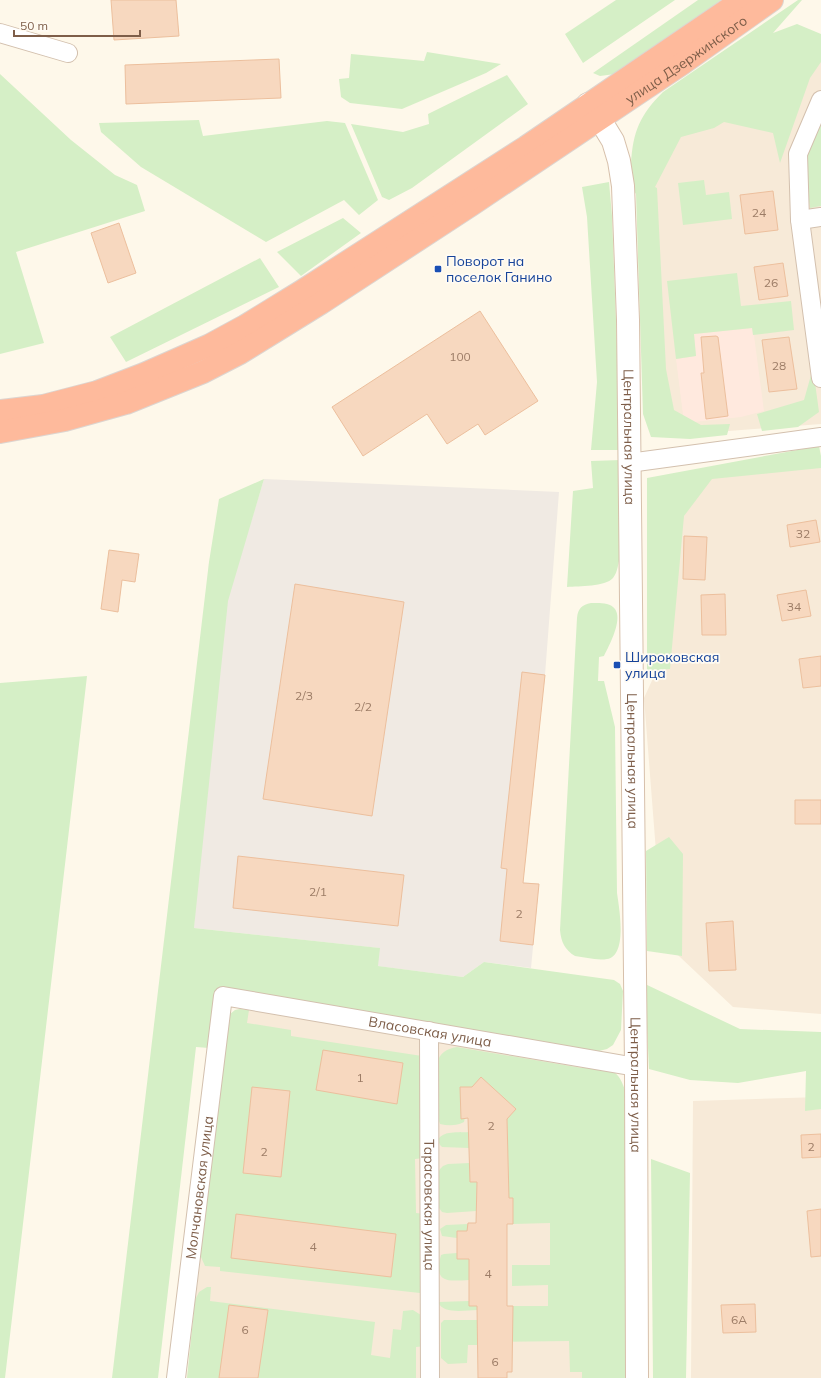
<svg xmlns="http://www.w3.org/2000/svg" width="821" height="1378" viewBox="0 0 821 1378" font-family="Mulish,sans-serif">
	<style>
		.residential { fill: #f7ead8 }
		.commercial { fill: #ffe9de }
		.industrial { fill: #f0eae3 }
		.green { fill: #d5efc6 }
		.building { fill: #f7d8bf; stroke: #ecbf9d }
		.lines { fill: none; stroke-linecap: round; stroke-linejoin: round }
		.street-casing { stroke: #d3c0ae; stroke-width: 20 }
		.secondary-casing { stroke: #d7c0ab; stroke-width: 24 }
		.highway-casing { stroke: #ddd5d0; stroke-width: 24 }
		.street { stroke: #fff; stroke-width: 18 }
		.secondary { stroke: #fff; stroke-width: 22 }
		.highway { stroke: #feba9c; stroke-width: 22 }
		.transit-dot { fill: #1a4fb4; stroke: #fffbf3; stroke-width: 1.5 }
		.labels { text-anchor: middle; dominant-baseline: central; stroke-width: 3.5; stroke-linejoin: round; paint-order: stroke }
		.number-label { font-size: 12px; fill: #9c7c66 }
		.street-label { font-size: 14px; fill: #7e5e49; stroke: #fffbf3 }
		.transit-label { font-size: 14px; fill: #164399; stroke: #fffbf3; text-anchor: start }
	</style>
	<rect width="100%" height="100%" fill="#fef8ea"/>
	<!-- residential -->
	<path class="residential" d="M821,40V424L651,437L652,143Z
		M821,459V1014L733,1007L663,941L644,698L660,663L661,487Z
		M240,1009L408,1033L582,1064V1378H187L215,1127L235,1010Z
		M821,1097V1378H691L693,1101Z"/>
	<!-- commercial -->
	<path class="commercial" d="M753,328L764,411L741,417L684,423L676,359L696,356L694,334Z"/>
	<!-- industrial -->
	<path class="industrial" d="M264,479L559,492L545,675L523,882L539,884L531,968L484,962L463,977L377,966L379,948L194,928L209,562L238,564Z"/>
	<!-- green -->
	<path class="green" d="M616,0H675L583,63L565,34Z
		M698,0H721L678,32L615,74L600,76L593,73Z
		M798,0H802L773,33L797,24L821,34V62L810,78L780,163L773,133L724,122L714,128L681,137L655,187L657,188L666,369L674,410L701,425L730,424L727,435L690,439L651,437L643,414L636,194C630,185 631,175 631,164C633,131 640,115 663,92Z
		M427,52L501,64L486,73L402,109L350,103L341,97L339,79L349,78L351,54L424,61Z
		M0,74L71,140L115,175L137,185L145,211L16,252L44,343L0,354Z
		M507,75L528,104L412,188L389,200L382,197L351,124L403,132L429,124L428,114Z
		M199,120L203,136L327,121L345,123L378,200L359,215L344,200L266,242L141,167L101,132L99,123Z
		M821,124V206L810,208L804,164L817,131Z
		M704,180L706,195L729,192L732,219L683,225L678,183Z
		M609,182L612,216L621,450H591L597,382L587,217L582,187Z
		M343,218L361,233L301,276L277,252Z
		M260,258L279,287L126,362L110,337Z
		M737,273L741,306L791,301L794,330L753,335L752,328L694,334L696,356L676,359L667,281Z
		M813,368L819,412L798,427L762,431L757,414L804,400Z
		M819,446L821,456V468L712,479L684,516L670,669L647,671V478Z
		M621,460L620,557C618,563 618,572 613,578C605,587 579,586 567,587L573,491L593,488L591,461Z
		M264,479L228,601L194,928L380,948L378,966L463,977L484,962L614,980L620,984L623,991L621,1030L613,1045L607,1049L599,1051L216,990L209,1048L196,1047L158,1378H112L209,562L219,499Z
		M591,603C599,603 610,602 615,609C623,620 609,646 604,656L599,657L598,681H604L615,727L617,893C619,907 628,956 607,959C597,961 585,957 575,956C565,950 561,942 560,930L577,618C578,608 582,605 591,603Z
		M87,676L5,1378H0V683Z
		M669,837L683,854L682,956L647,951L646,851Z
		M645,984L740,1029L821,1032V1109L805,1111L806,1071L738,1083L690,1080L649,1069Z
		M240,1009L249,1010L247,1023L291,1030V1036L422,1056L424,1158L415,1159L416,1213L425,1214L424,1290L420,1293L220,1271V1267L205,1266L201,1257V1250L215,1127L230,1014L235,1010Z
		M457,1047L582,1068V1064C606,1069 617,1065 625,1090L627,1378H582V1372H570L569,1341L491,1342V1345H468L467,1363L448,1364L441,1358V1323L444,1320H477V1333H512L513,1306H548V1285L512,1286V1265H550V1223L513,1224L512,1198H477L476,1211L447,1213L442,1212L439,1208L438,1173L440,1169L443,1166L448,1164L470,1163L471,1182L509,1181L507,1119L516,1109L481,1077L472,1087L464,1122C457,1126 448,1126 440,1124L437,1115V1063C440,1053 446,1049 457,1047Z
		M469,1132V1148L442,1147L440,1145L438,1140C443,1130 458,1133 469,1132Z
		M651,1159L690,1173L686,1378H653Z
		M468,1224V1231H457V1238L442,1236L440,1229L446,1225Z
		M457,1253V1259H469V1280C448,1281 433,1284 441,1255L444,1254Z
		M207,1287H211L210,1301L375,1322L371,1355L390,1358L393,1329L401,1330L403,1311L413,1310L424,1317L426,1346L416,1347V1378H187L195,1300L199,1292Z
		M469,1301V1306H477V1310C466,1310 443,1315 438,1302Z"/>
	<!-- building -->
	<path class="building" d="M111,0H176L179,36L114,40Z
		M279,59L281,98L126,104L125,65Z
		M773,191L778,230L745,234L740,195Z
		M119,223L136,273L108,283L91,233Z
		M783,263L788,296L759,300L754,267Z
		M480,311L538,401L485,435L478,424L447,444L427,414L363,456L332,407Z
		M716,336L718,337L728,416L706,419L701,373H704L701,337Z
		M789,337L797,389L769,392L762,340Z
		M816,520L820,542L790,547L787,525Z
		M684,536L707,537L705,580L683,579Z
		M109,550L139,554L135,582L122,580L118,612L101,609Z
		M295,584L404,602L372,816L263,799Z
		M806,590L811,616L782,621L777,595Z
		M725,594L726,635H702L701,595Z
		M821,656V686L803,688L799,659Z
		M522,672L545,675L523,883L539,884L533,945L500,941L507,869L501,868Z
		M795,800H821V824H795Z
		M238,856L404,875L398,926L233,908Z
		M733,921L736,970L709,971L706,923Z
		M323,1050L403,1063L397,1104L316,1090Z
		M481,1077L516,1109L507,1119L509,1198H513V1224H507V1306H513L512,1372H507V1378H478L477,1306H469V1259H457V1231H467L468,1223H476L477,1182H470L468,1118L461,1119L460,1087H472Z
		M252,1087L290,1091L281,1177L243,1173Z
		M821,1134V1157L802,1158L801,1135Z
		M821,1209V1256L811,1257L807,1211Z
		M236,1214L396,1234L391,1277L231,1258Z
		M755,1304L756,1332L723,1333L721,1305Z
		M229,1305L268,1310L258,1378H219Z"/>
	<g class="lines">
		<!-- street casing -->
		<g class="street-casing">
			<g id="street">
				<path d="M0,33L68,53"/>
				<path d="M821,100L798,154L800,220L821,378"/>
				<path d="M800,220L821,217"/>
				<path d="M629,463L821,437"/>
				<path id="s1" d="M429,1031L430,1378"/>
				<path id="s2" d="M176,1378L223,996L636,1067"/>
			</g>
		</g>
		<!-- secondary casing -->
		<g class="secondary-casing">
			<g id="secondary">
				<path id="s3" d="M588,104L599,118L613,141L619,161L623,186L628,320L636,1067L637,1378"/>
			</g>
		</g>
		<!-- highway casing -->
		<g class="highway-casing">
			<g id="highway">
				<path d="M0,411L43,406L97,392L144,374L210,345L245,326L302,291L526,147L742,0"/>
				<path id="s4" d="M0,432L65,420L126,403L203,372L240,353L321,303L471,205L683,63L772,0"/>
			</g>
		</g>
		<!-- street -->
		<use href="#street" class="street"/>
		<!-- secondary -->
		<use href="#secondary" class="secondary"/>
		<!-- highway -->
		<use href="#highway" class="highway"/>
	</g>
	<!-- markers -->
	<g class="transit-dot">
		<rect x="434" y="265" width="8" height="8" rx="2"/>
		<rect x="613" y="661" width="8" height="8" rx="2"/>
	</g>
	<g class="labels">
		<!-- number labels -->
		<g class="number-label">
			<text x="759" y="212">24</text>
			<text x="771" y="282">26</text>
			<text x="460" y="356">100</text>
			<text x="779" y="365">28</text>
			<text x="803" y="533">32</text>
			<text x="794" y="606">34</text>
			<text x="304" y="695">2/3</text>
			<text x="363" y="706">2/2</text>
			<text x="318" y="891">2/1</text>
			<text x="519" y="913">2</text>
			<text x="360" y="1077">1</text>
			<text x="491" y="1125">2</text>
			<text x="811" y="1146">2</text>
			<text x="264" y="1151">2</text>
			<text x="313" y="1246">4</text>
			<text x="488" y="1273">4</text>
			<text x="739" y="1319">6А</text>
			<text x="245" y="1329">6</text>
			<text x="495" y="1361">6</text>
		</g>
		<!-- street labels -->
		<g class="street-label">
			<text stroke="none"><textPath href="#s4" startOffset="788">улица Дзержинского</textPath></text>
			<text stroke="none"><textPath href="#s3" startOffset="342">Центральная улица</textPath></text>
			<text stroke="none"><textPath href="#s3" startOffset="666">Центральная улица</textPath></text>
			<text stroke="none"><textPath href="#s2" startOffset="595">Власовская улица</textPath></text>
			<text stroke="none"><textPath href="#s3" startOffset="990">Центральная улица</textPath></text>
			<text stroke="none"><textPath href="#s2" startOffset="192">Молчановская улица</textPath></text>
			<text stroke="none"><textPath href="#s1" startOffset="174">Тарасовская улица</textPath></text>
		</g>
		<!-- transit labels -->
		<g class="transit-label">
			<text x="446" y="261">Поворот на<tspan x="446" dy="16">поселок Ганино</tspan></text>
			<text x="625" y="657">Широковская<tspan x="625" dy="16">улица</tspan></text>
		</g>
	</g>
	<!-- scale -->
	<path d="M14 30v6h126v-6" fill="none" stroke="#7e5e49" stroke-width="2"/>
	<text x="20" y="30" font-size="12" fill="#7e5e49" stroke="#fffbf3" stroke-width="3" paint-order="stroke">50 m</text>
</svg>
